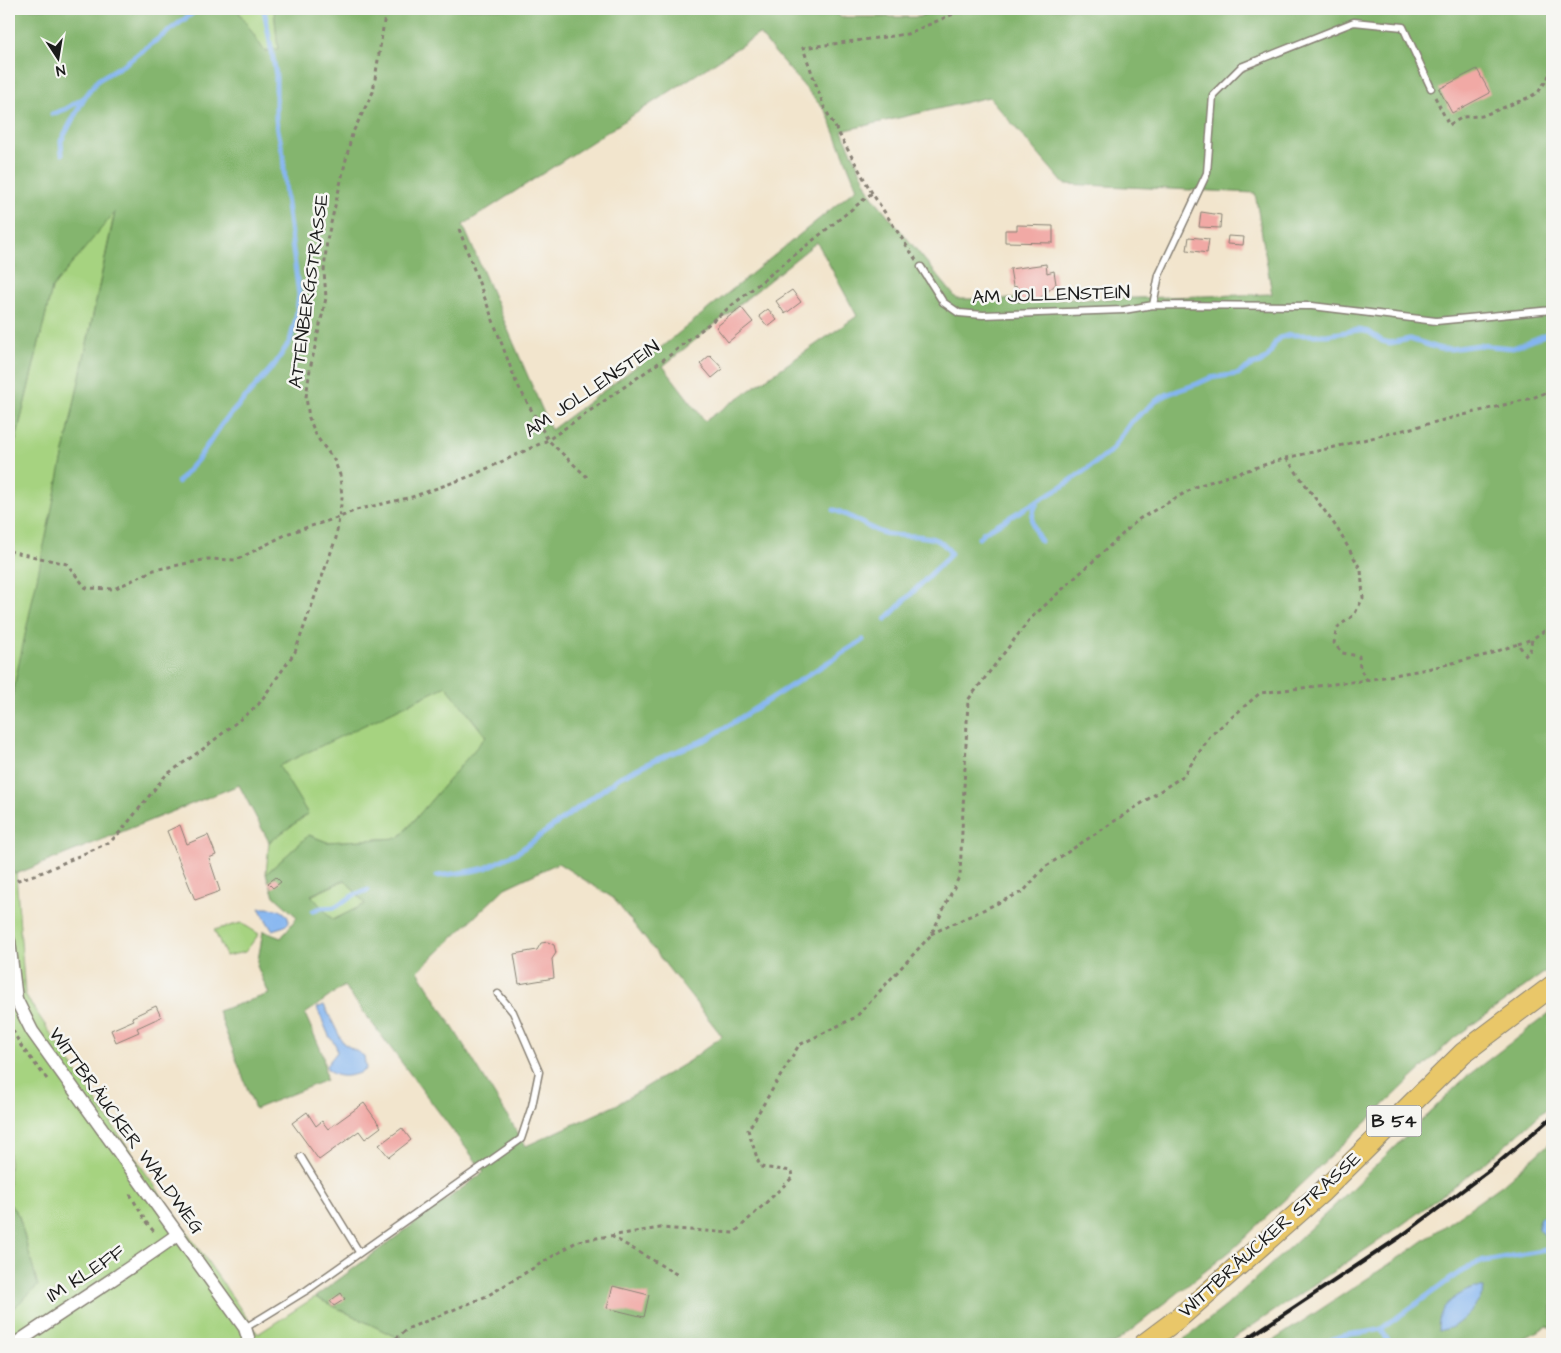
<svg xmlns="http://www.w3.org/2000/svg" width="1561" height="1353" viewBox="0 0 1561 1353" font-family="'Architects Daughter',sans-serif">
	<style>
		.green { fill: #a6d380; stroke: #61784e }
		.forest { fill: #84b56e; stroke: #506845; fill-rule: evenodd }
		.water { fill: #84b5f0; stroke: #506886 }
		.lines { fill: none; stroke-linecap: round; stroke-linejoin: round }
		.stream { stroke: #84b5f0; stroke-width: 5 }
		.building { fill: #f1a9a5 }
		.service-casing { stroke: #878074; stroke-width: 9 }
		.minor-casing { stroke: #878074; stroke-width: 15 }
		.primary-casing { stroke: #878074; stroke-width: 22 }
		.path { stroke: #878074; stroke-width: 3; stroke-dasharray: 4 4; stroke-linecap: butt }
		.service { stroke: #fff; stroke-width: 6 }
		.minor { stroke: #fff; stroke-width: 12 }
		.primary { stroke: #e9c769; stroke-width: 20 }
		.rail { stroke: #1c1c1c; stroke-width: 4 }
		.labels { text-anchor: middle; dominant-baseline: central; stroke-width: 5; stroke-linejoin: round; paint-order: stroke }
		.shield { fill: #f6f6f2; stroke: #5d5d5c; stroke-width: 1 }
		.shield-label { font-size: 18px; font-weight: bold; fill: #1c1c1c }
		.street-label { font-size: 19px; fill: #1c1c1c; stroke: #f6f6f2 }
	</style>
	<rect width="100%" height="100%" fill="#f6f6f2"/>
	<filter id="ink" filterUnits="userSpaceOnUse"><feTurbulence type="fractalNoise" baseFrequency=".02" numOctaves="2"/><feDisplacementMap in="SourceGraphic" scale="10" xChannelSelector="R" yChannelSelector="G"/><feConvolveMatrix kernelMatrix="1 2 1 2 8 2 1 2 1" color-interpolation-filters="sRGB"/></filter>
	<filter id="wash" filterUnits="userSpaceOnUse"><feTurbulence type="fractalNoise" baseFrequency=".0096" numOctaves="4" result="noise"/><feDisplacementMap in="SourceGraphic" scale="20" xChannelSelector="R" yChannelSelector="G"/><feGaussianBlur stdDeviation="1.12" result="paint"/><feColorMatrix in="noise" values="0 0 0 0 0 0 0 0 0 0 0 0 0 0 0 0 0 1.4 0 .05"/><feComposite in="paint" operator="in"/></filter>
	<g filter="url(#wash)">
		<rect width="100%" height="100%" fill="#f2e5cd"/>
		<!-- green -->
		<path class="green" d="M237,9H274L278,50L271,49L264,52Z
			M115,210L10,710H9V469L52,288Z
			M446,685L486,737L399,838L327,842L309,835L266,874L269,842L308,814L278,766Z
			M9,868L16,874L25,995L104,1113L258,1334L315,1297L410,1344H9V1312L37,1286L19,1216L9,1203Z
			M345,880L366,904L333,920L311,896Z
			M241,923L259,934L245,952L226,956L214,930Z"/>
		<!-- forest -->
		<path class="forest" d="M9,9H237L265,52L271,49H278L274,9H833L840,17H919L936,9H1552V967L1454,1038L1233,1249L1114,1344H410L315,1297L484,1172L344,986L305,1014L323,1055L326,1080L255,1109L218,1011L269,994L257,966L263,931L281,938L297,917L274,896L266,874L309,835L327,842L399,838L486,736L446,686L279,766L308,814L269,842L239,785L16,874L9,868V710L115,212L52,288L9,469ZM759,34L827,113L857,188L653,354L551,430L463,225ZM989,97L1064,184L1255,193L1272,294L1102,299H957L872,196L842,131ZM817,242L857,316L705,421L663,366ZM558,863L613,898L722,1036L689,1061L616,1105L526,1146L418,971L505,888ZM345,880L365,904L333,920L311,895Z
			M1552,1011V1103L1545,1110L1484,1164L1395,1230L1225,1344H1178L1226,1306L1331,1209L1466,1077Z
			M1552,1141V1329L1548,1326L1511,1344H1268L1409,1251L1502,1185Z
			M9,1203L19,1216L38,1286L9,1312Z"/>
		<!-- water -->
		<path class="water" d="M259,908C270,908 287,907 289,922L285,926L272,930Z
			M324,1005L343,1043L364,1056L366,1069C356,1077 331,1081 326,1066L337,1052L336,1046L329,1036L317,1008Z
			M1552,1206V1237H1546L1539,1229V1219Z
			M1475,1288H1484C1484,1300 1461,1323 1450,1328C1446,1329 1442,1330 1438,1331C1438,1324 1439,1317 1442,1311C1447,1301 1465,1290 1475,1288Z"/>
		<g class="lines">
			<!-- stream -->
			<path class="stream" d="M52,114L66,109L82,99
				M62,154L61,141L84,98L98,80L126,63L198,9
				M178,482L198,459L222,424L275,364L290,341L296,318L299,295L286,197L283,155L276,120V75L264,9
				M1037,503C1029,517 1032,528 1041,541
				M834,510C851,515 864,526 880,532C903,541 938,527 951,554L886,619
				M979,538L983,533L1063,486L1098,461L1111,451L1131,422L1156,401L1168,394L1197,384L1210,378L1238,374L1251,365L1260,363L1268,357L1275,343L1280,338L1289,335H1327L1358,330L1369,332L1382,341L1390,343L1410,339L1441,349H1451L1479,345L1513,348L1552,332
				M437,876L472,871L486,868L518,852L620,777L655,760L707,739L863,640
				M313,911L321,908L336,907L354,895L368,890
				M1381,1329L1390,1344
				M1324,1344C1345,1330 1360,1336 1381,1329L1459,1273L1479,1262L1552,1249"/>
		</g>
		<g id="blocks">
			<!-- building -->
			<path class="building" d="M1477,69L1490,93L1452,113L1439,89Z
				M1201,212L1221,215L1220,228L1199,227Z
				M1017,225L1053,226V243L1005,242V230H1017Z
				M1228,236L1244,237L1243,245L1227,244Z
				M1189,237L1209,239L1207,253L1187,250Z
				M1046,264L1047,273L1054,271L1056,284L1038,300L1018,302L1017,287L1013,286L1010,269Z
				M792,290L801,302L785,314L776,301Z
				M741,307L753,322L728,342L716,327Z
				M768,309L777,320L768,327L759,316Z
				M710,355L723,369L712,378L700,364Z
				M180,825L187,844L208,835L216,855L209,858L220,891L195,900L167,831Z
				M276,877L281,882L273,888L268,883Z
				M548,942L554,945L556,953L552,959L554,978L519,984L514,954L537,950L541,943Z
				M156,1006L161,1017L137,1028L139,1032L116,1042L111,1030L134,1020L132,1017Z
				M364,1103L381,1127L365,1139L359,1131L319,1160L292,1123L307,1112L316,1126L322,1121L328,1129Z
				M402,1128L411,1140L389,1157L379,1145Z
				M613,1286L649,1295L644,1317L607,1308Z
				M341,1293L345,1299L334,1306L330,1301Z"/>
		</g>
	</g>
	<g filter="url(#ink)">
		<use href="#blocks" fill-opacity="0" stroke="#878074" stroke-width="1"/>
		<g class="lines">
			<!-- service casing -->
			<g class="service-casing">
				<path id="service" d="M921,267L943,302L959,313L983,315L1124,310L1153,305L1312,306L1436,321L1552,310
					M1153,305L1159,275L1207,173L1213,95L1241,67L1354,22L1403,27L1431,88
					M301,1157L359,1252
					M245,1328L307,1290L521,1139L532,1106L539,1072L513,1012L498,994"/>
			</g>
			<!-- minor casing -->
			<g class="minor-casing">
				<path id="minor" d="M9,941L16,999L32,1031L245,1328L250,1344
					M15,1344C69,1307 124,1273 177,1235"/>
			</g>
			<!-- primary casing -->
			<g class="primary-casing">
				<path id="primary" d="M1144,1344L1180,1317L1322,1192L1463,1053L1552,986"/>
			</g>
			<!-- path -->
			<path class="path" d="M1435,97L1449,125L1463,117L1482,116L1530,97L1539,91L1548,78L1552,61
				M459,229L516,382L548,440L587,477
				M916,260L872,193L824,107L803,48L907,34L965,9
				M1286,458L1337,528L1361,570L1363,598L1354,615L1339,626L1336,632L1334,643L1342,653L1359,656L1360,669L1367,680
				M9,551L67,564L86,588L114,589L154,570L208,559L236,560L289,533L340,517L356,510L412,497L471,476L548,440L670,355L872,193
				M1518,644L1532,639
				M9,883L43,872L110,842L122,830L166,775L203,749L258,705L295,652L336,538L342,498L340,475L334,460L317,437L309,418L306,397L310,369L326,298L324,271L327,240L352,134L373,92L386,9
				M931,934L1024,891L1045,867L1183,776L1211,735L1260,693L1367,680L1427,669L1486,655L1518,644L1526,655L1530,652L1532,639L1552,626
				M9,1023L21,1046L47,1079
				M130,1194L146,1222L156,1234
				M611,1236L678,1275
				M390,1344L407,1329L487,1296L578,1241L660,1228L734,1233L793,1177L792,1171L760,1167L748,1130L799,1045L856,1017L931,935L960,875L968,700L1030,619L1139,519L1197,486L1286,458L1331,448L1532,398L1552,390"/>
			<!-- service -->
			<use href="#service" class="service"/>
			<!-- minor -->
			<use href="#minor" class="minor"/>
			<!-- primary -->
			<use href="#primary" class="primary"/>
			<!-- rail -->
			<path class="rail" d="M1239,1344L1400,1237L1491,1169L1552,1117"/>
		</g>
	</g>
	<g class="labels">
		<!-- shield labels -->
		<rect class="shield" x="1366.5" y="1105.5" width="55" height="31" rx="4"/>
		<g class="shield-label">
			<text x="1394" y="1121">B 54</text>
		</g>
		<!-- street labels -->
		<g class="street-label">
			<text transform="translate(309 291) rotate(-82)">ATTENBERGSTRASSE</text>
			<text transform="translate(1051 295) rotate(-2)">AM JOLLENSTEIN</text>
			<text transform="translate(592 389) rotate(-34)">AM JOLLENSTEIN</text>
			<text transform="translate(126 1131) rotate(54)">WITTBRÄUCKER WALDWEG</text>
			<text transform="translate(1270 1235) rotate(-42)">WITTBRÄUCKER STRASSE</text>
			<text transform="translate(86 1274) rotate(-33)">IM KLEFF</text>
		</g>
	</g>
	<!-- margin -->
	<rect width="1561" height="1353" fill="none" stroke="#f6f6f2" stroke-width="30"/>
	<!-- north arrow -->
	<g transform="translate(58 58) rotate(168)" stroke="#f6f6f2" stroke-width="4" paint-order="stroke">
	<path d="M0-4L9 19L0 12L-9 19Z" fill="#1c1c1c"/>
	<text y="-8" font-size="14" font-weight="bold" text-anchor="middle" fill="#1c1c1c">N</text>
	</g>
</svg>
